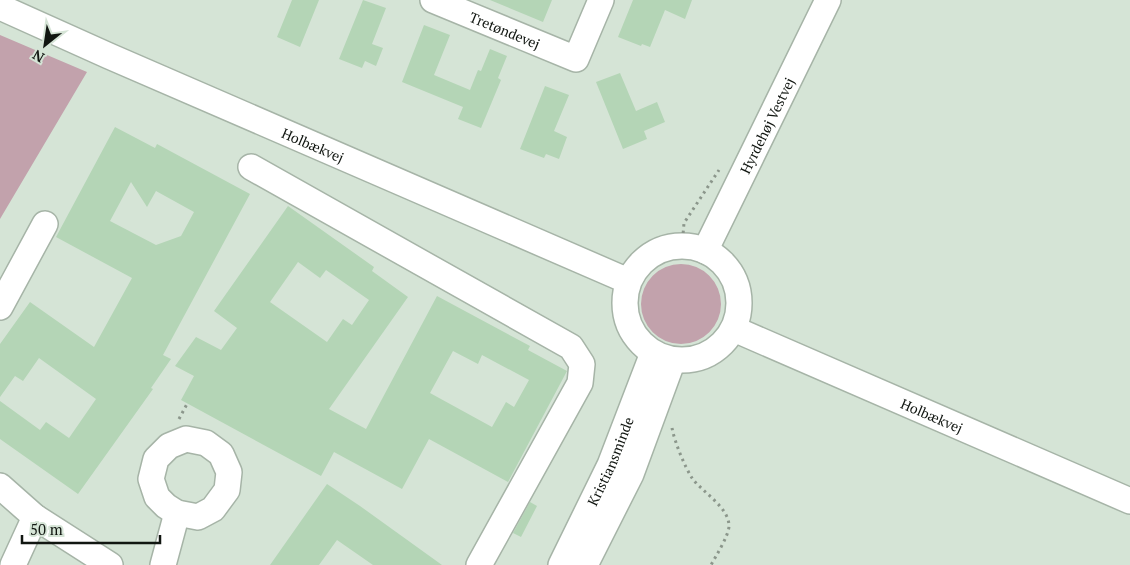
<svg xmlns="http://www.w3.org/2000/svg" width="1130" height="565" viewBox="0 0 1130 565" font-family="'PT Serif',serif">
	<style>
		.green { fill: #c2a2ac }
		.building { fill: #b4d5b6; fill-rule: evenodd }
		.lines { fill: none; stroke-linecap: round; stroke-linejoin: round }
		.minor-casing { stroke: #a6b4a7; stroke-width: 28 }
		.path { stroke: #8b968b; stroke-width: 3; stroke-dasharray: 2.5 4; stroke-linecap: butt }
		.minor { stroke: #fff; stroke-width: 25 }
		.labels { text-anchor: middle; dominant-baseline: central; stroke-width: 4; stroke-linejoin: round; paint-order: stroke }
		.street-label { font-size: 14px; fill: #111611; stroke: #d5e4d6 }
	</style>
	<rect width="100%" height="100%" fill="#d5e4d6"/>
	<!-- green -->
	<path class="green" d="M0,35L87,72L0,219Z
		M641 304a40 40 0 1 1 80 0a40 40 0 1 1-80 0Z"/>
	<!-- building -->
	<path class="building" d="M292,0H319L300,47L277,37Z
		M363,0L386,8L372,44L383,48L376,66L365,61L362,68L339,59Z
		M490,0H552L543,22Z
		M633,0H692L685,19L665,10L650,47L642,44L641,46L618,37Z
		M424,25L450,35L434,75L470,90L478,70L481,71L490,49L507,56L498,78L501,80L481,128L458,119L463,107L402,82Z
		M620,73L636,111L657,102L665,122L644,131L647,139L623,149L596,82Z
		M545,86L569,95L554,131L567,137L559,159L546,154L544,158L520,149Z
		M115,127L155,148L157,144L250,194L163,355L171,359L151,388L153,389L78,494L0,439V401L40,430L46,422L69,438L96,399L39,358L23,381L15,376L0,397V344L30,302L94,347L132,278L56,237ZM131,182L147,207L156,191L194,212L181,236L156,245L110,221Z
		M288,206L374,267L372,271L408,297L329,409L366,429L437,296L530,346L528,350L567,371L508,482L429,439L402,489L334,452L321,476L181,400L194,376L175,366L196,337L221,350L237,328L214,311ZM298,262L320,278L326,270L369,300L352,325L343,319L327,342L270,302ZM453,351L478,364L482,355L529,380L514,407L506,402L492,427L430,393Z
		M327,484L360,506L442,565H373L337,540L319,565H270Z
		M530,502L537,506L521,537L513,533Z"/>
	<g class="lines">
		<!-- minor casing -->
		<g class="minor-casing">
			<g id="minor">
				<path id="s1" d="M433,0L576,59L601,0"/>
				<path id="s2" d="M0,7L109,56L628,281"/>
				<path d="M251,167L571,347L582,364L580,383L479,565"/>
				<circle cx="682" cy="303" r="57"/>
				<path id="s3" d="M705,251L828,0"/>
				<path d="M0,307L45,224"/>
				<path id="s4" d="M734,329L1130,501"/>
				<path d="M186,439L206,443L221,454L229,472L227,490L213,509L198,517L177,513L166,506L157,497L151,479L156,459L169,446Z"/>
				<path d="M0,486L35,517L110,565"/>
				<path d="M13,565L35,517"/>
				<path d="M163,565L177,513"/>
				<path id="s5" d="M561,565L610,465L653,353"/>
				<path d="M585,565L631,474L673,360"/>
			</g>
		</g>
		<!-- path -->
		<path class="path" d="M682,246L684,223L719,170
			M179,419L187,404
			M672,428C675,443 684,465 692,478C702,492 729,507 729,526C729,535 716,556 711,565"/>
		<!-- minor -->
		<use href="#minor" class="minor"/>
	</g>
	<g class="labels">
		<!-- street labels -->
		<g class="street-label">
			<text stroke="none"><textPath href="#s1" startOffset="78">Tretøndevej</textPath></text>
			<text stroke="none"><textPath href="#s3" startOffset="140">Hyrdehøj Vestvej</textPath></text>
			<text stroke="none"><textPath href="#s2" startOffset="342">Holbækvej</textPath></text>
			<text stroke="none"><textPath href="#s4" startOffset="216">Holbækvej</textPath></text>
			<text stroke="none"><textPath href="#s5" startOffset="115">Kristiansminde</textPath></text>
		</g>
	</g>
	<!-- north arrow -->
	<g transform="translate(45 45) rotate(210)" stroke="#d5e4d6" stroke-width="4" paint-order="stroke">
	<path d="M0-4L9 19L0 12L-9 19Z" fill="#111611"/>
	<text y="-8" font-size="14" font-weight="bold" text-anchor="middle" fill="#111611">N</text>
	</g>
	<!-- scale -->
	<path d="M22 535v8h138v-8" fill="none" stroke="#111611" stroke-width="2.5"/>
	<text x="30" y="535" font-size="15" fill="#111611" stroke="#d5e4d6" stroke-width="4" paint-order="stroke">50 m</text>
</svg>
